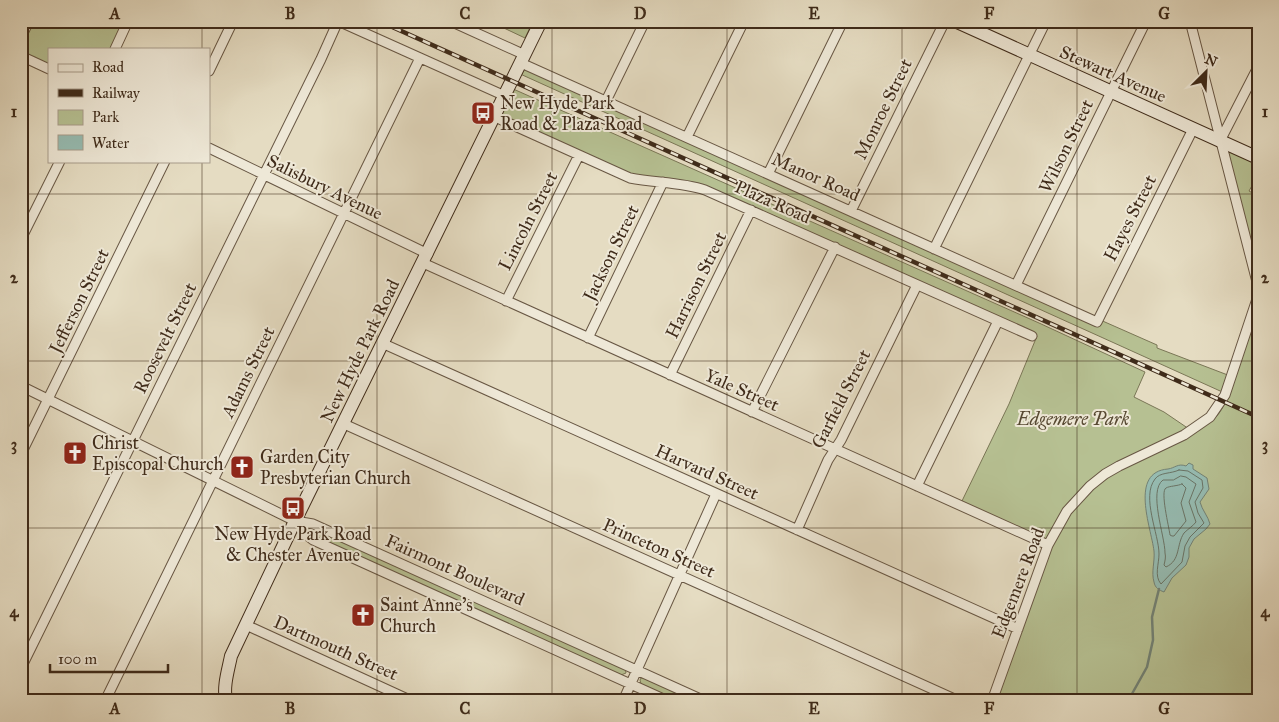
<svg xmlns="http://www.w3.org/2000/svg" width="1279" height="722" viewBox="0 0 1279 722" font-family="'IM FELL Great Primer',serif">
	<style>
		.green { fill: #b6c092; stroke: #7a7656 }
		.water { fill: #96bcb2; stroke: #738275 }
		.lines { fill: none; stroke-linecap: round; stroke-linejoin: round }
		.shore { stroke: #6a7466; stroke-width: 1 }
		.stream { stroke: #738275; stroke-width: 2.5 }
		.minor-casing { stroke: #685744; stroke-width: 11 }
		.secondary-casing { stroke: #3f2b1a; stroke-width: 14 }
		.minor { stroke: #eee8d7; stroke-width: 9 }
		.secondary { stroke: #eee8d7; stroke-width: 12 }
		.rail-casing { stroke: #3f2b1a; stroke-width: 4.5 }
		.rail { stroke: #eee8d7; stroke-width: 2.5; stroke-dasharray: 8; stroke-linecap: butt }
		.grid { fill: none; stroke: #3f2b1a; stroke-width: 1; stroke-opacity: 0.55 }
		.labels { text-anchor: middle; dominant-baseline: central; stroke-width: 4; stroke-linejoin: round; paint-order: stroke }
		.street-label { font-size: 18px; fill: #3f2b1a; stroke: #eee8d7 }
		.poi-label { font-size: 18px; fill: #3f2b1a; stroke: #eee8d7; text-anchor: start }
		.park-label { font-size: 18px; font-style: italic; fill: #574932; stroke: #eee8d7 }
		.neatline { fill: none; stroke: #3f2b1a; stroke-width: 2 }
		.grid-label { font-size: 16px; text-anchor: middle; font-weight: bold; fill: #3f2b1a }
	</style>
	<rect width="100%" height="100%" fill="#e5dcc2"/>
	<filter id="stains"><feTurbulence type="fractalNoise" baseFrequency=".004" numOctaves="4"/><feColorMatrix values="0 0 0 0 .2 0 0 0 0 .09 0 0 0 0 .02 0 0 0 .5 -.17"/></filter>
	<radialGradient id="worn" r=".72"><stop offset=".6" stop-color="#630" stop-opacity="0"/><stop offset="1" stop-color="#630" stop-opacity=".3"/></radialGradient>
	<!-- green -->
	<path class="green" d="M31,21H124L111,49H49V66L21,53V42Z
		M489,21H533L525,38Z
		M522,65L1157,345V348L1233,377L1258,300V701H995L1048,545L961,503L1009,404L1037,336L697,186L634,178L496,118L511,88L1039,323L1145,372L1134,397L1164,412L1192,431C1216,419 1217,420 1229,395L518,73Z
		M1223,145L1255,159C1261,174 1255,180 1249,191L1256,195L1253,201L1258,203V282Z
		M311,527L625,668L626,673L621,675L307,533L306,530Z
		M641,678H645L696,701H679L641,684L640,680Z"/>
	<!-- water -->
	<path class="water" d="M1189,463L1193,465V469L1207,478L1209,489L1200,502C1202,510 1208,516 1210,524L1206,529L1194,539L1189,548V557L1186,565L1172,578L1164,592C1159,590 1155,588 1154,582C1151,572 1155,562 1154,551C1151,527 1129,472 1168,469C1175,468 1178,463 1186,466Z"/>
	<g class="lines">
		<!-- shore -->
		<path class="shore" d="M1179,470L1188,471L1202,480L1203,488L1195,502L1198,513L1204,523L1190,537L1185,546L1182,562L1161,584C1154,576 1159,564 1159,554C1159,534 1141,497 1155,479C1160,472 1171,474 1179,470Z
			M1181,476L1186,477L1196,484L1189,502L1196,522C1193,526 1188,529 1184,533C1176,545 1181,560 1166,567L1164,565C1165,561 1166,557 1165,553C1165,536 1148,491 1163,480H1173Z
			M1182,484L1186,488L1181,503L1186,521L1174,536H1172L1170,535C1169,527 1160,491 1166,488C1169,486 1178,486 1182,484Z"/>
		<!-- stream -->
		<path class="stream" d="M1128,701L1147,667L1153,640L1152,617L1159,589"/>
		<!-- minor casing -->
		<g class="minor-casing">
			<path id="minor" d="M338,21L505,96
				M450,21L525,55
				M1190,21L1258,286
				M21,37L29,21
				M115,49L128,21
				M21,56L49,69
				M521,63L1097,322L1193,129
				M209,71L233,21
				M606,101L645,21
				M495,117L630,178C655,183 681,182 705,190L1032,336
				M687,137L744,21
				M1220,141L1258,67
				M209,148L428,254
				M768,174L843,21
				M851,211L945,21
				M21,239L60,161
				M934,249L1046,21
				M423,263L1048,545
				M1016,285L1146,21
				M506,301L579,155
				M588,338L663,182
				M384,344L1018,629
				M670,375L751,210
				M21,386L295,521L313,524L705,701
				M752,412L835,247
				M344,424L959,701
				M21,454L165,161
				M917,486L998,321
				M295,521L304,533L313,540L668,701
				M797,530L828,460L841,440L917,285
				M246,625L412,701
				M21,668L321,59L338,21
				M105,701L420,58
				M623,701L716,494
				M992,701L1048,545L1067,511L1090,486L1105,474L1119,466L1184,435L1210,417L1225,395L1258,296"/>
		</g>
		<!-- secondary casing -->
		<g class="secondary-casing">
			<path id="secondary" d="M955,21L1258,158
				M226,701C223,686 228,671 231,656L295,521L541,21"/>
		</g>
		<!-- minor -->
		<use href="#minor" class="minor"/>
		<!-- secondary -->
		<use href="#secondary" class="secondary"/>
		<!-- rail casing -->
		<g class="rail-casing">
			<path id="rail" d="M379,21L1258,417"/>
		</g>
		<!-- rail -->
		<use href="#rail" class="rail"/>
	</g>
	<!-- grid -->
	<path class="grid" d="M202,21V49M377,21V701M552,21V701M727,21V701M902,21V701M1077,21V701M202,161V701M21,194H1258M21,361H1258M21,528H1258"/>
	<!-- icons -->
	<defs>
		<g id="bus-square" transform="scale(1.25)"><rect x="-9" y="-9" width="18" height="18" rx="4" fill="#8f2418" stroke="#eee8d7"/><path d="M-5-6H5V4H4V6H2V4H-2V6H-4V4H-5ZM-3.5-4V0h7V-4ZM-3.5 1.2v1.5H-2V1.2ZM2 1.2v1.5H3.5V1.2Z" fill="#fff"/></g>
		<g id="church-square" transform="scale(1.25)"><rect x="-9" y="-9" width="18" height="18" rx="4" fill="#8f2418" stroke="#eee8d7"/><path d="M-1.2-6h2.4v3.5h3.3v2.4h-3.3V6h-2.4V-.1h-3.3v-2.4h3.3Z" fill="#fff"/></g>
	</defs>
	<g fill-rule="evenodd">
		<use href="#bus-square" x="483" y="113"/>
		<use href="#church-square" x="75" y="453"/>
		<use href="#church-square" x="242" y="467"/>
		<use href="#bus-square" x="293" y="508"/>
		<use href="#church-square" x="363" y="615"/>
	</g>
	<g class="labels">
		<!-- street labels -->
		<g class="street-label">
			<text transform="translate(1113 74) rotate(24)">Stewart Avenue</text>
			<text transform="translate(883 109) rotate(-64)">Monroe Street</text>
			<text transform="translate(1066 146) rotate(-64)">Wilson Street</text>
			<text transform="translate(816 177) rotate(24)">Manor Road</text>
			<text transform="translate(325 187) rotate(26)">Salisbury Avenue</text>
			<text transform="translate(773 202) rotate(24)">Plaza Road</text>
			<text transform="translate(1130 218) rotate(-63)">Hayes Street</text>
			<text transform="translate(528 221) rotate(-63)">Lincoln Street</text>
			<text transform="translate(611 253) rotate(-64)">Jackson Street</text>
			<text transform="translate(696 285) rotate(-64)">Harrison Street</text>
			<text transform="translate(79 301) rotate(-64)">Jefferson Street</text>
			<text transform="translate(165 338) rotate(-64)">Roosevelt Street</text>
			<text transform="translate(360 351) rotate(-64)">New Hyde Park Road</text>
			<text transform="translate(248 372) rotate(-64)">Adams Street</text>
			<text transform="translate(742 390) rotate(24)">Yale Street</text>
			<text transform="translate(841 399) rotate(-63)">Garfield Street</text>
			<text transform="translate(707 472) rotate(24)">Harvard Street</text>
			<text transform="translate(659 548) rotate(24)">Princeton Street</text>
			<text transform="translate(455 570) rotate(24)">Fairmont Boulevard</text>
			<text transform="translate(1018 583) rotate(-69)">Edgemere Road</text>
			<text transform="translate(336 648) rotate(24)">Dartmouth Street</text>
		</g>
		<!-- poi labels -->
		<g class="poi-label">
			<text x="500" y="103">New Hyde Park<tspan x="500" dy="21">Road &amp; Plaza Road</tspan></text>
			<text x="92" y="443">Christ<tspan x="92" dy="21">Episcopal Church</tspan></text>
			<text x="260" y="457">Garden City<tspan x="260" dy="21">Presbyterian Church</tspan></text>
			<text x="293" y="534" text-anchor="middle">New Hyde Park Road<tspan x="293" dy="21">&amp; Chester Avenue</tspan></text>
			<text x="380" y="605">Saint Anne's<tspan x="380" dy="21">Church</tspan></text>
		</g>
		<!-- park labels -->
		<g class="park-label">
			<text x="1073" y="419">Edgemere Park</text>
		</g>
	</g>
	<!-- margin -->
	<rect width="1279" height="722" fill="none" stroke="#e5dcc2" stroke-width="55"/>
	<!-- legend -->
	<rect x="48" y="48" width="162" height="115" fill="#eee8d7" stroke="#a89c8b"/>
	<rect x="58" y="64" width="25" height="8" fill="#eee8d7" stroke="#a89c8b"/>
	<text x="92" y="72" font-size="15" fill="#3f2b1a">Road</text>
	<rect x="58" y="89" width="25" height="8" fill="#3f2b1a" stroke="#a89c8b"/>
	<text x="92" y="98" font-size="15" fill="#3f2b1a">Railway</text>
	<rect x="58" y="110" width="25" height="15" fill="#b6c092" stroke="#a89c8b"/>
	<text x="92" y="122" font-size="15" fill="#3f2b1a">Park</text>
	<rect x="58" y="135" width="25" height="15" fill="#96bcb2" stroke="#a89c8b"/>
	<text x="92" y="148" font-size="15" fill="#3f2b1a">Water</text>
	<!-- north arrow -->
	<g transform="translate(1206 72) rotate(24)" stroke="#eee8d7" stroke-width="4" paint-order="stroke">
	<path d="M0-4L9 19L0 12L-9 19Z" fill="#3f2b1a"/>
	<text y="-8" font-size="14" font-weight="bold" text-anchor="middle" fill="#3f2b1a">N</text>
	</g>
	<!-- scale -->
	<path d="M50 664v8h118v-8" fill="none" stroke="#3f2b1a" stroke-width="2.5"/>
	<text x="58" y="664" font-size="15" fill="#3f2b1a" stroke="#eee8d7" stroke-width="4" paint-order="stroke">100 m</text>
	<rect x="28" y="28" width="1224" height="666" class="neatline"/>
	<g class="grid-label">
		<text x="115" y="19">A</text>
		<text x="290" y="19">B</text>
		<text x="465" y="19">C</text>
		<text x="640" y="19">D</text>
		<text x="814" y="19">E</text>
		<text x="989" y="19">F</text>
		<text x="1164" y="19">G</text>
		<text x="14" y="117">1</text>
		<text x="1265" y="117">1</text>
		<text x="14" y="283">2</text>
		<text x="1265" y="283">2</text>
		<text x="14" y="450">3</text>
		<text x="1265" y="450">3</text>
		<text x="14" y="617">4</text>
		<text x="1265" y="617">4</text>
		<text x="115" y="714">A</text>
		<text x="290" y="714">B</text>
		<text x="465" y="714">C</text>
		<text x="640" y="714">D</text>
		<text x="814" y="714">E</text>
		<text x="989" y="714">F</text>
		<text x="1164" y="714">G</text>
	</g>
	<rect width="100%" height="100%" filter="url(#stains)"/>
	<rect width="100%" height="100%" fill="url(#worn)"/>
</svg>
